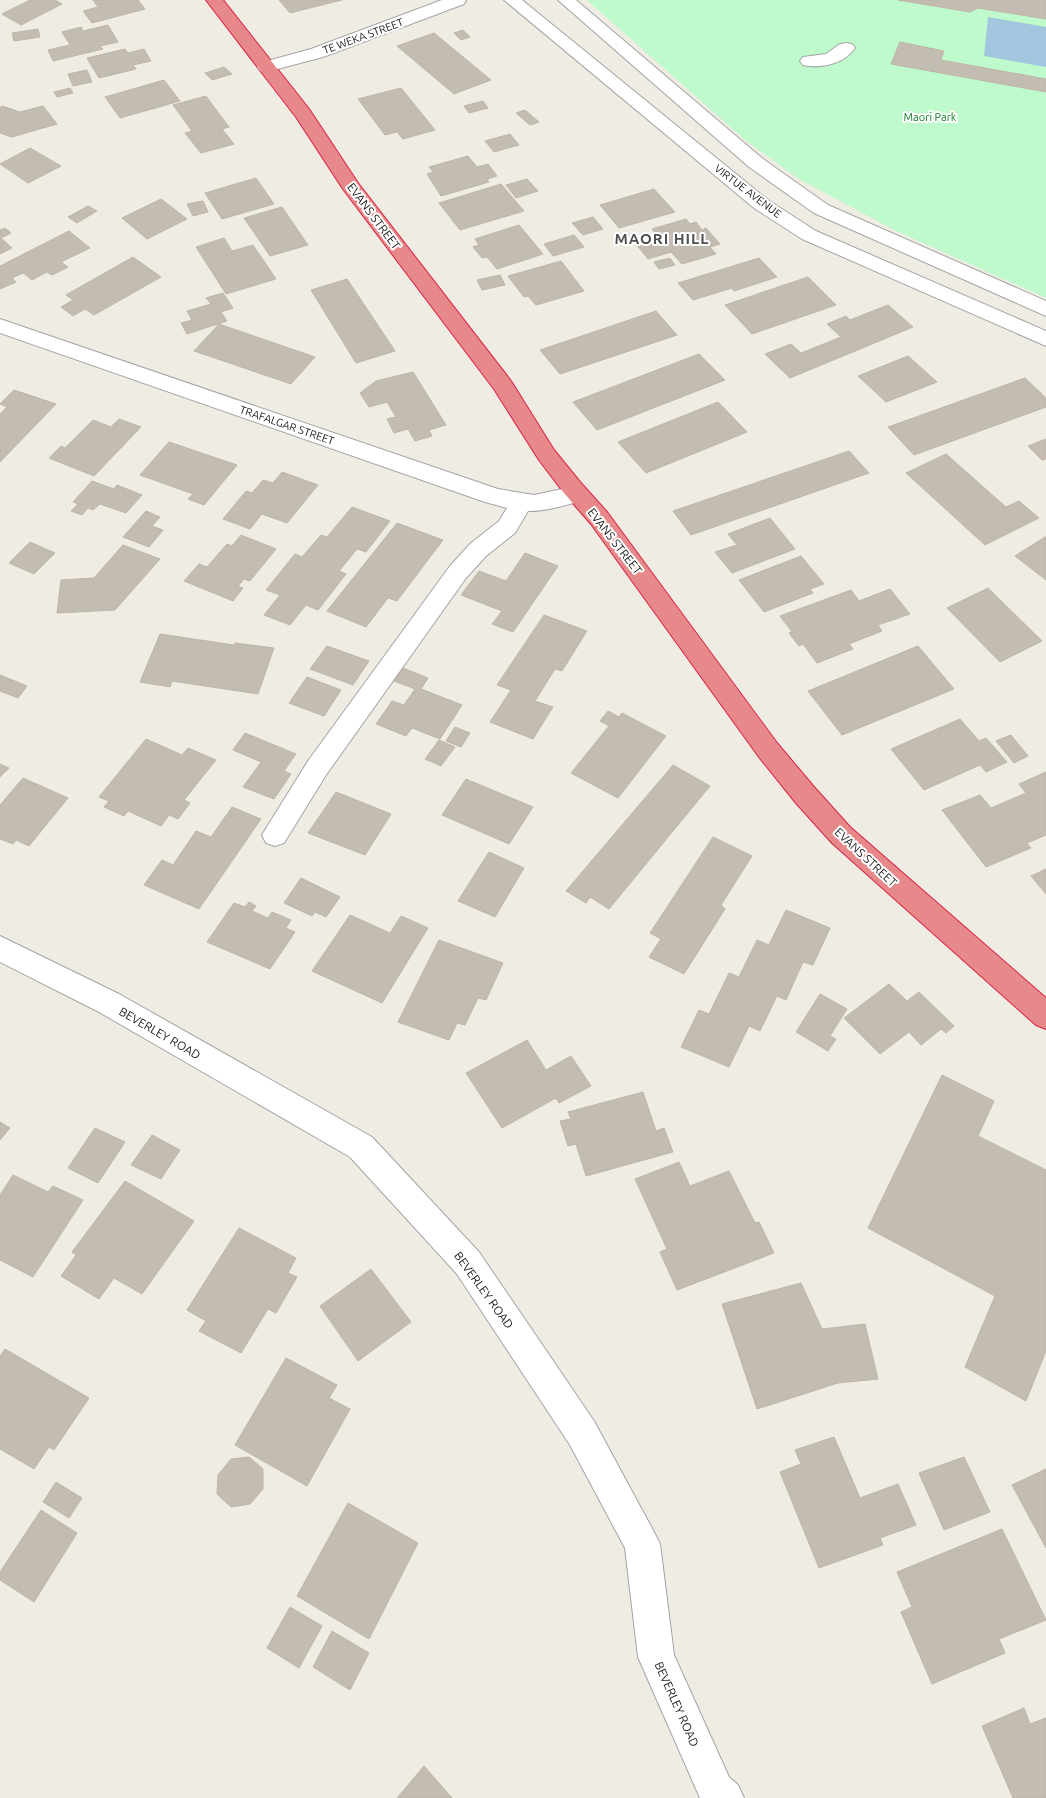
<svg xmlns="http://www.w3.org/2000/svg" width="1046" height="1798" viewBox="0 0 1046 1798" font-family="Ubuntu,sans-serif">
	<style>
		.park { fill: #befacc }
		.water { fill: #a2c6dd }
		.building { fill: #c3bcb2; stroke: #c0b5a5 }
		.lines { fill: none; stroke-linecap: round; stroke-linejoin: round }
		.minor-casing { stroke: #a4a4a4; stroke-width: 2 }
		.highway-casing { stroke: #db2144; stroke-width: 2 }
		.minor { fill: #fff; fill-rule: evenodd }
		.highway { fill: #e7898b; fill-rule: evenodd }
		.labels { text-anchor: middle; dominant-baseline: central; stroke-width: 4; stroke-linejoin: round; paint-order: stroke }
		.far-street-label { font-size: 11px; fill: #1d1d1d; stroke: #fff }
		.far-park-label { font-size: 11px; fill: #0a7c25; stroke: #fff }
		.street-label { font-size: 12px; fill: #1d1d1d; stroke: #fff }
		.far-district-label { font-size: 15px; font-weight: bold; letter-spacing: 1px; fill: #505050; stroke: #fff }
	</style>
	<rect width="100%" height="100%" fill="#eeece3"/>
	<!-- park -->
	<path class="park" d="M587,0H1046V298L896,231L799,179L745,140Z"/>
	<!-- water -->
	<path class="water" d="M988,17L1046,27V67L984,56Z"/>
	<!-- building -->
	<path class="building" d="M30,0H55L62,4L21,25L2,14Z
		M93,0H138L145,9L92,23L83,11L98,7Z
		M279,0H342L290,13Z
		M898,0H1046V19L978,8L970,12Z
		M108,25L118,42L100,46L103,49L53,61L48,50L70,45L62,32L81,27L83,31Z
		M38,29L40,37L14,41L12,33Z
		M463,30L470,37L461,40L454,33Z
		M434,33L491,80L454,94L397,46Z
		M900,42L944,51L941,60L1046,79V92L891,64Z
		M125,49L128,53L144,49L151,61L133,65L136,69L99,78L87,58Z
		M224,67L232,74L212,80L205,73Z
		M87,70L92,82L73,86L68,74Z
		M164,80L180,101L120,118L105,97Z
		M70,88L73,93L57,97L54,92Z
		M401,88L435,130L403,139L397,132L385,135L358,99Z
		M206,96L229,127L222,129L234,144L201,153L185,133L192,131L173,105Z
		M483,101L488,108L469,113L464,106Z
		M2,106L20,112L43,106L57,124L12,137L0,133V108Z
		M525,110L539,122L530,125L516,113Z
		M510,134L519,145L494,152L485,141Z
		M30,148L61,166L28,183L0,164Z
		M468,156L477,167L488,164L497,176L487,179L489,182L441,196L427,174L433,172L429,167Z
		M256,178L274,204L222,219L205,193Z
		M527,179L538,191L516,198L506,185Z
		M501,184L524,211L460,230L439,203Z
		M654,189L675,212L619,228L600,205Z
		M161,199L187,219L147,239L122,218Z
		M203,201L208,212L193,216L187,204Z
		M88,206L97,211L77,223L68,217Z
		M282,207L308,245L270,256L244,218Z
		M593,217L603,229L583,235L572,223Z
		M686,219L690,224L696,222L702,230L706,228L720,244L710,247L716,254L682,264L671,252L648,259L636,244L659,238L652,229Z
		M519,225L543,254L497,269L487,257L482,258L473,247L479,245L475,239Z
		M5,228L11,233L1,238L12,248L0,254V230Z
		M69,231L90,248L61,262L68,267L52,275L47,272L32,280L23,273L12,278L16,282L0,289V266Z
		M574,235L584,247L553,256L544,244Z
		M224,238L232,251L253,245L276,279L226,294L196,247Z
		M133,257L161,277L94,315L85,309L73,316L61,307L73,300L66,295Z
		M670,258L675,265L659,269L654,262Z
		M759,258L777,277L734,291L732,288L693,300L678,283Z
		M561,261L584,291L536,305L528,296L524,297L508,276Z
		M500,275L505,285L482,290L477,280Z
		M808,277L836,305L752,334L725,305Z
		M347,279L395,351L356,363L311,290Z
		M223,293L233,308L221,312L227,321L187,334L181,323L192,320L187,311L211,304L206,298Z
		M888,305L913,327L790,378L765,354L791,344L801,353L841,337L827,324L846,316L850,320Z
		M656,311L677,335L560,374L540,350Z
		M219,324L315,357L291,384L194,351Z
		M699,354L725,380L597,430L573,402Z
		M908,356L937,382L886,402L858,376Z
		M413,372L446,425L429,430L432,436L415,441L408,429L394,433L387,419L396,417L387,402L369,407L360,393L376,381Z
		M1025,378L1046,398V407L914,455L888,427Z
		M14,390L56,404L0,462V414L7,407L0,404Z
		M718,402L747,432L646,473L618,442Z
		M119,419L141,427L94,476L49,458L61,446L65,448L93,420L111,427Z
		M1046,439V459L1042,460L1028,446Z
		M169,442L237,465L204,505L188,499L193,494L140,475Z
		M849,451L869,473L691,535L673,511Z
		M946,454L1006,507L1019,501L1039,518L985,545L906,473Z
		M282,472L318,485L287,523L262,514L250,529L223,519L246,491L252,493L263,480L273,483Z
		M92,481L114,489L117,485L142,495L126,513L100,504L93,510L88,508L82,515L71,511L78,504L73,502Z
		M352,507L390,521L366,552L357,549L339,571L346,574L318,610L306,605L290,625L264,615L280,595L266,590L295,554L302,557L321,535L327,537Z
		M146,511L160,517L152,526L163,530L149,547L123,537Z
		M770,518L795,549L732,573L715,552L737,545L728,534Z
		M397,523L443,540L397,601L388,598L366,627L327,611Z
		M241,535L276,549L250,581L244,579L238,586L243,588L233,601L184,581L199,564L207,567L227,544L232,546Z
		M1045,537H1046V580L1015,556Z
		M30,542L55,553L34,574L9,563Z
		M123,545L160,559L115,610L57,613L61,580L94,578Z
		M525,553L558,566L513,632L492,624L502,611L461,595L479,571L506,581Z
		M801,556L824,584L810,589L813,593L764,612L739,580Z
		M988,588L1042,641L1000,662L947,608Z
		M890,589L910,614L878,625L882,631L849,644L853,649L817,663L803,644L799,646L789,633L792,632L780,616L851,590L859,601Z
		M544,615L587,631L562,671L555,669L535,701L553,707L533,739L490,722L511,690L497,685Z
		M160,634L234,645L235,643L274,648L258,694L172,681L170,687L140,682Z
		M327,646L369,661L353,685L310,669Z
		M918,646L954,689L842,735L808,691Z
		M403,668L428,678L421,689L462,705L440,739L412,728L406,736L376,724L392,701L404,705L415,689L394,681Z
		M0,675L27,686L18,698L0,691Z
		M307,677L341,690L324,716L289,703Z
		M608,711L619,717L622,713L666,736L618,798L571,773L609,726L600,721Z
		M960,719L979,741L986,738L1007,762L986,772L980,765L924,790L891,749Z
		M455,727L470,733L461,747L446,741Z
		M245,733L296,754L284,771L291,774L274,799L243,787L261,762L233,750Z
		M1011,735L1028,756L1014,763L996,741Z
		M146,739L182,755L188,748L216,760L184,800L190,803L178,819L169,815L161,826L128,811L124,816L104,807L109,801L99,797Z
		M439,740L455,747L441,766L425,759Z
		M0,764L9,768L0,777Z
		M673,765L710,786L609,909L590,897L586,903L566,891Z
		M1046,772V835L1027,843L1031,848L986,867L942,810L980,795L991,808L1026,793L1019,784Z
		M23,778L68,798L29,846L16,840L13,844L0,839V805Z
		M466,779L533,807L509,844L442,815Z
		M336,792L391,814L365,855L308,833Z
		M232,807L261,819L199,909L144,885L162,860L173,865L196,831L211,837Z
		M713,837L752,856L721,905L725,909L684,974L649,957L661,939L650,933Z
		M489,852L524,868L495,917L458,901Z
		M1046,869V894L1031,876Z
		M301,878L340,897L326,917L315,912L312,916L284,903Z
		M249,902L256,906L252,911L268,918L272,912L291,920L286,928L295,932L270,969L207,942L234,903L245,907Z
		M786,910L830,928L813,965L803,962L786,1000L777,996L760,1031L749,1026L729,1067L681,1047L699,1010L709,1014L729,973L739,977L757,940L769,945Z
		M350,915L390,933L401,916L428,928L382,1003L312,971Z
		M439,940L503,963L486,1000L478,998L465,1025L457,1023L449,1040L398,1022Z
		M889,984L907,1001L919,992L954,1026L946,1033L941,1029L921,1045L909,1032L880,1054L844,1018Z
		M820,994L847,1009L830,1036L836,1039L828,1051L796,1032Z
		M527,1040L546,1070L571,1056L591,1086L559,1103L556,1098L502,1128L466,1073Z
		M942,1075L994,1101L978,1136L1046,1170V1351L1026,1401L965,1367L995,1296L868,1228Z
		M643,1092L656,1131L664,1128L673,1152L586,1176L576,1144L568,1146L560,1121L571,1119L568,1112Z
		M0,1122L10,1128L0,1140Z
		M95,1128L125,1142L98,1183L68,1168Z
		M152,1135L180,1150L161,1179L131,1165Z
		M679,1162L690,1186L729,1171L755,1223L759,1222L774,1253L677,1290L660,1252L667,1249L635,1179Z
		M13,1175L48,1192L53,1186L83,1200L33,1277L0,1260V1195Z
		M125,1181L194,1221L142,1294L114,1278L99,1299L61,1276L76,1255L72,1252Z
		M239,1228L296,1258L288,1273L297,1277L276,1313L268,1309L241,1353L199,1331L206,1321L187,1310Z
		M371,1269L411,1322L358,1361L320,1306Z
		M801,1283L822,1329L865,1324L878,1379L838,1383L757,1409L722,1304Z
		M5,1349L89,1398L54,1450L49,1447L34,1469L0,1449V1356Z
		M286,1358L337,1385L329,1398L350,1409L307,1486L235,1445Z
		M834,1437L860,1498L898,1484L916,1525L880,1538L883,1545L819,1568L780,1472L801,1464L795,1450Z
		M249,1457L263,1469V1489L250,1504L231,1507L217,1494L218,1475L231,1459Z
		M964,1457L990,1512L944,1530L919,1473Z
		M1046,1469V1548L1012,1485Z
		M56,1482L82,1498L69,1518L43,1502Z
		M348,1503L418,1543L369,1639L297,1596Z
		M41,1510L77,1533L34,1602L0,1580V1572Z
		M1002,1529L1046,1620L999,1639L1005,1653L932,1684L901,1612L912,1607L897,1572Z
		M290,1607L322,1626L299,1668L267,1648Z
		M332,1631L369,1653L350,1690L313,1667Z
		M1024,1708L1030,1724L1046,1718V1798H1013L982,1726Z
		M424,1766L452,1798H397Z"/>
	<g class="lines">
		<!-- minor casing -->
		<g class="minor-casing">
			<path id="minor" d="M442,0H466L464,4L323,57L266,72L260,71L257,67L260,63L311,49Z
				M504,0H522L768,200L816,231L1046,331V346L802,239L754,208Z
				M558,0H576L763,159L828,205L1046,301V316L814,213L749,167Z
				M846,43L852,44L855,48C844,64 821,69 803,65L800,61L803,57L826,54L840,44Z
				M0,319L498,489L534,495L576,486L584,488L587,494L584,500C566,505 548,511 528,511L515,533L486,556L466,578L326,775L284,843L275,846L266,843L262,835L308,761L450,566L470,544L499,521L507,508L485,502L0,333Z
				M0,936L119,994L372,1137L479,1252L594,1421L654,1532L660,1544L674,1655L729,1777L738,1785L744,1798H700L638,1657L625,1548L570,1445L457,1274L350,1157L99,1012L0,962Z"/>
		</g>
		<!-- highway casing -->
		<g class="highway-casing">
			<path id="highway" d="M206,0H223L309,109L358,183L511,381L554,450L580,482L607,512L777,743L814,787L850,827L1046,998V1029L1036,1025L832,843L796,803L759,757L591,524L564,493L539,460L494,389L343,189L296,117Z"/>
		</g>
		<!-- minor -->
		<use href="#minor" class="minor"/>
		<!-- highway -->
		<use href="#highway" class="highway"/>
	</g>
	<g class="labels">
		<!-- far-street labels -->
		<g class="far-street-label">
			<text transform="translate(363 36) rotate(-20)">TE WEKA STREET</text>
			<text transform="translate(748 191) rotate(37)">VIRTUE AVENUE</text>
			<text transform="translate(287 425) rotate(19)">TRAFALGAR STREET</text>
		</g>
		<!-- far-park labels -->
		<g class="far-park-label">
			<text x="930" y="117">Maori Park</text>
		</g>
		<!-- street labels -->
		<g class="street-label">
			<text transform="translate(374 216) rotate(53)">EVANS STREET</text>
			<text transform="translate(615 541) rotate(52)">EVANS STREET</text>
			<text transform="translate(866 857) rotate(43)">EVANS STREET</text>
			<text transform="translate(160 1033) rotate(30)">BEVERLEY ROAD</text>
			<text transform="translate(484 1290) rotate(54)">BEVERLEY ROAD</text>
			<text transform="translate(677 1704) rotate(66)">BEVERLEY ROAD</text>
		</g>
		<!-- far-district labels -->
		<g class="far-district-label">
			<text x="662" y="238">MAORI HILL</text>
		</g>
	</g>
</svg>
